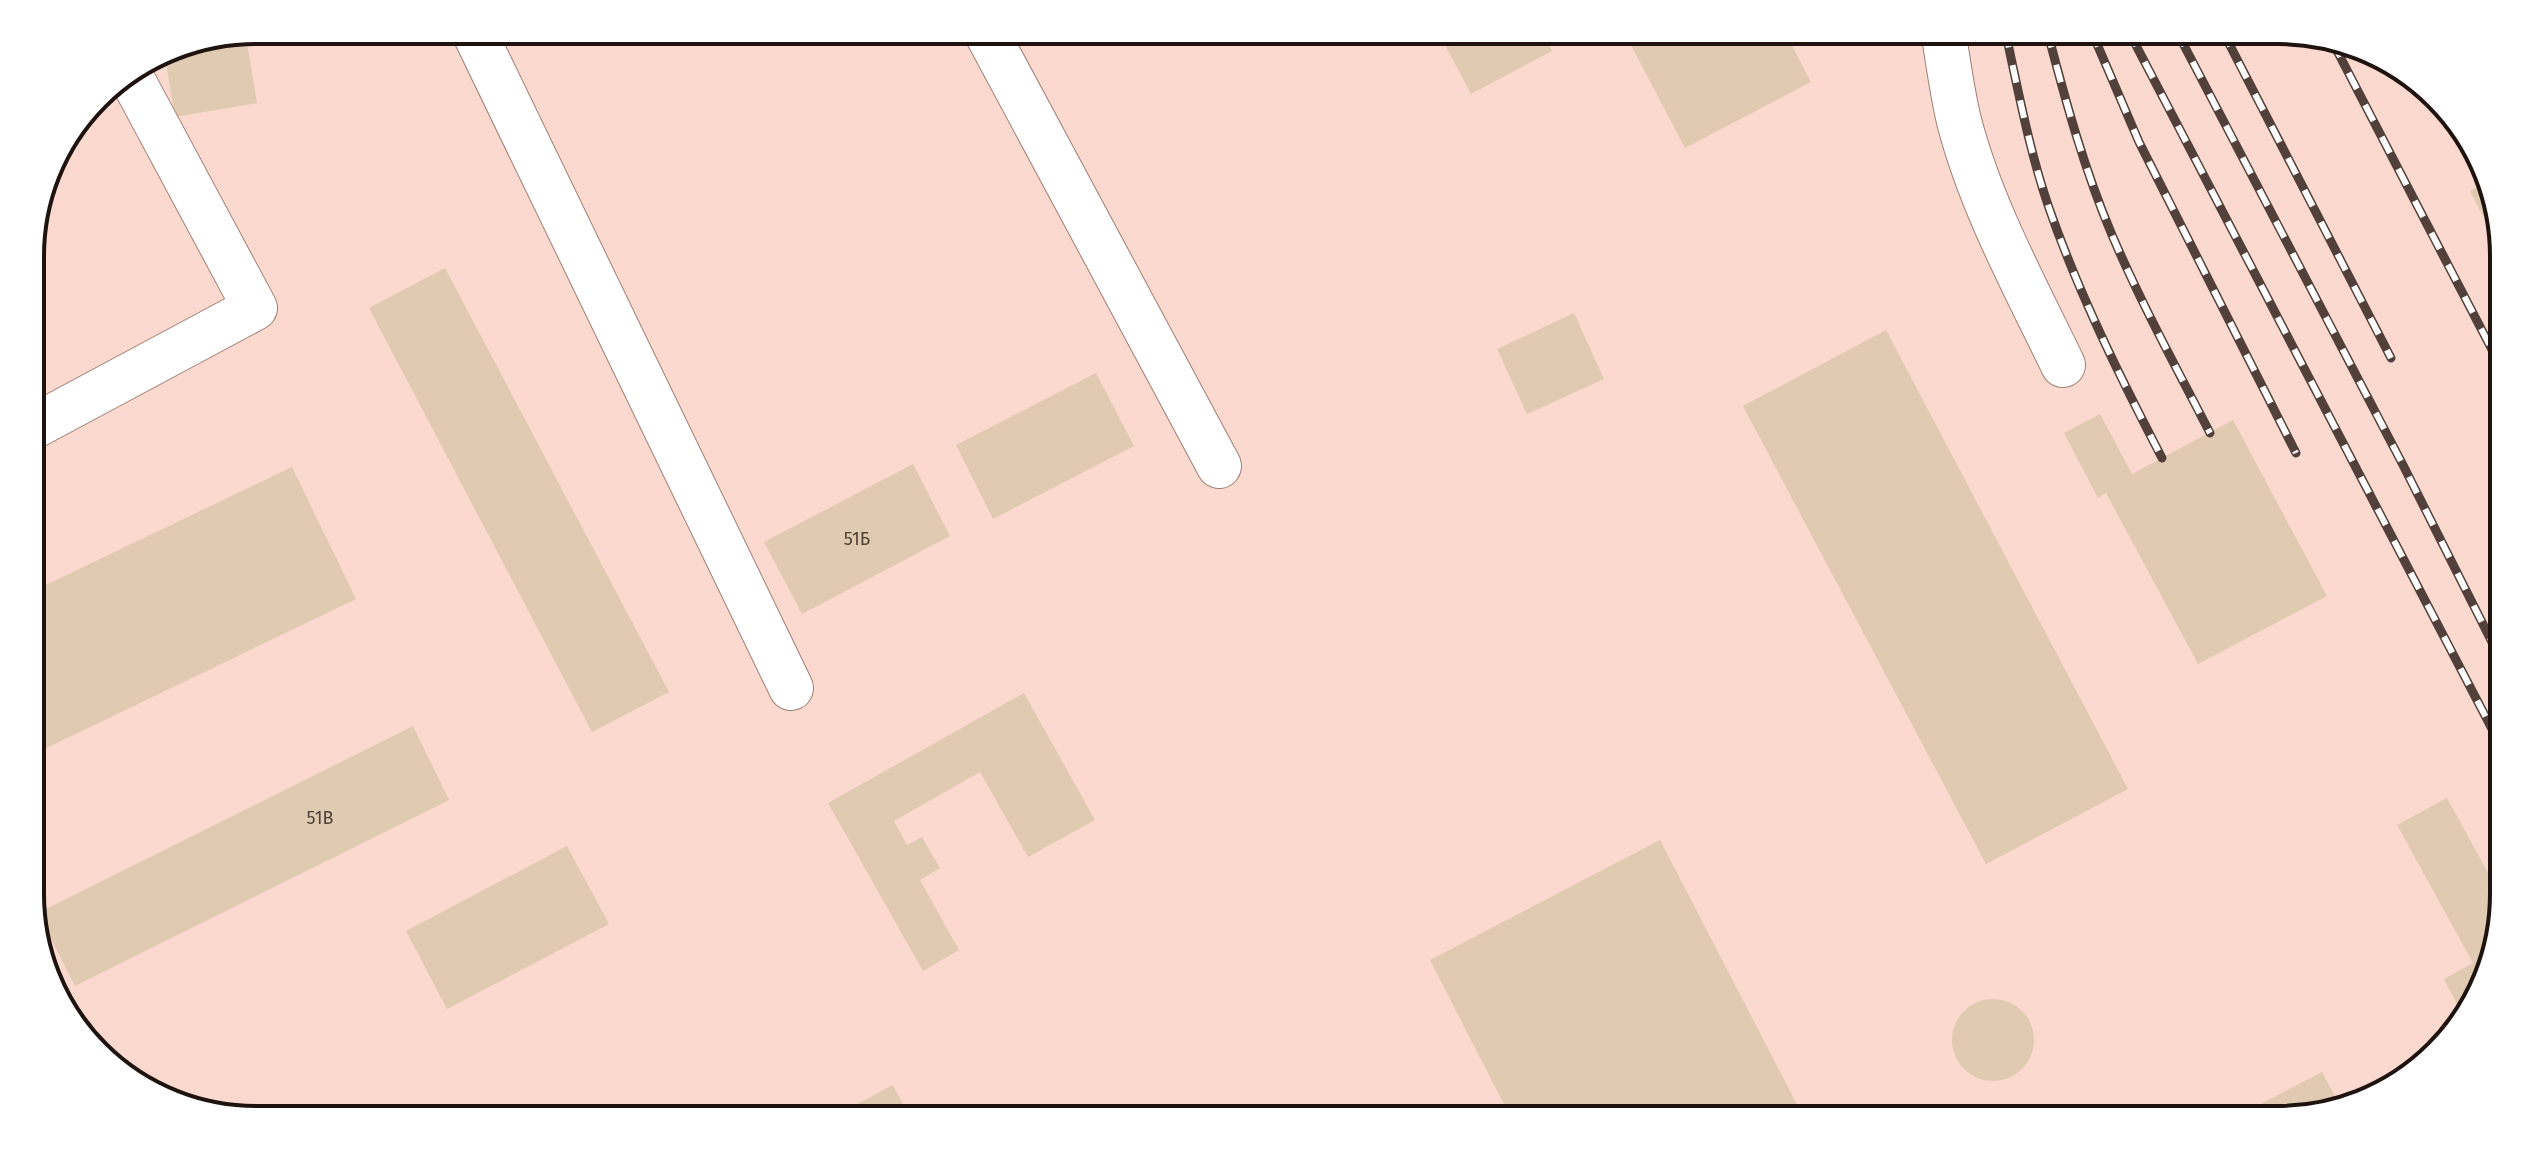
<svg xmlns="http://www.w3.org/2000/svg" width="2534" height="1150" viewBox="0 0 2534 1150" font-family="'Fira Sans',sans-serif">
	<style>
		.building { fill: #e0cab1 }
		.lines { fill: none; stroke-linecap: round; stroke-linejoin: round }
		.minor-casing { stroke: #9e7e74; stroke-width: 46 }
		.minor { stroke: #fff; stroke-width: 44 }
		.rail-casing { stroke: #52413b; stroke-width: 9 }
		.rail { stroke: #fff; stroke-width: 6; stroke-dasharray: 18; stroke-linecap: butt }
		.labels { text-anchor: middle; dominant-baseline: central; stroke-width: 6; stroke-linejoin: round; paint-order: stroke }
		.number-label { font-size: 18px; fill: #4f4138 }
		.rim { fill: none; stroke: #1f130f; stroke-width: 4 }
	</style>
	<rect width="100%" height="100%" fill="#fcd9ce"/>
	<!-- building -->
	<path class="building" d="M1437,30H1541L1552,51L1471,94Z
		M1623,30H1784L1811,82L1685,148Z
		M245,32L257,103L175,117L164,51L170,47Z
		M2484,184L2502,227V252L2470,191Z
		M445,268L669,692L592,732L369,308Z
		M1574,313L1604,379L1527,414L1497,349Z
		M1886,330L2128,789L1986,864L1743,406Z
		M1096,373L1134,446L993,519L956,445Z
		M2100,414L2132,474L2233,420L2327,596L2198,664L2106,493L2098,498L2064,433Z
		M913,464L950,536L802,614L764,542Z
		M292,467L356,599L32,755L31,592Z
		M1024,693L1095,820L1028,857L980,772L894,821L907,845L922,837L940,868L920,880L959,950L923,971L828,803Z
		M413,726L449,800L75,986L38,913Z
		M2447,798L2503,900L2487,981L2461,1012L2444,979L2473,963L2397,825Z
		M1660,840L1805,1120H1512L1430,960Z
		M567,846L609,924L447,1009L406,931Z
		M1952 1040a41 41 0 1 1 82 0a41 41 0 1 1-82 0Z
		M2322,1072L2339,1104L2292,1120H2230Z
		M893,1085L911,1120H827Z"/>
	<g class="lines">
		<!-- minor casing -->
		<g class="minor-casing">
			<path id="minor" d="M473,30L791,688
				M985,30L1219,466
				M1943,30C1948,60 1952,92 1959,121C1981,206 2025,286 2063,365
				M31,428L255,308L129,73"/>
		</g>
		<!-- minor -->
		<use href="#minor" class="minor"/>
		<!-- rail casing -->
		<g class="rail-casing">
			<path id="rail" d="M2005,30C2018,89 2029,150 2049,208C2079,294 2120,377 2162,458
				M2047,30C2065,99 2084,169 2112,235C2141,303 2176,367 2210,433
				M2091,30L2139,142L2296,453
				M2128,30L2504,752
				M2176,30L2403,465L2503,664
				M2222,30L2391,358
				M2332,41L2503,371"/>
		</g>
		<!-- rail -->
		<use href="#rail" class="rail"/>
	</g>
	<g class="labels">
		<!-- number labels -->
		<g class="number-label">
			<text x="857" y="539">51Б</text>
			<text x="320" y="818">51В</text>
		</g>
	</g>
	<!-- crop -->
	<path d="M0 0H2534V1150H0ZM256 44H2278A212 212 0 0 1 2490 256V894A212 212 0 0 1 2278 1106H256A212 212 0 0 1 44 894V256A212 212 0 0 1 256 44Z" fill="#fff" fill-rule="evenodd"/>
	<path class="rim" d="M256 44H2278A212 212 0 0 1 2490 256V894A212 212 0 0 1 2278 1106H256A212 212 0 0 1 44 894V256A212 212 0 0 1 256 44Z"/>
</svg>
